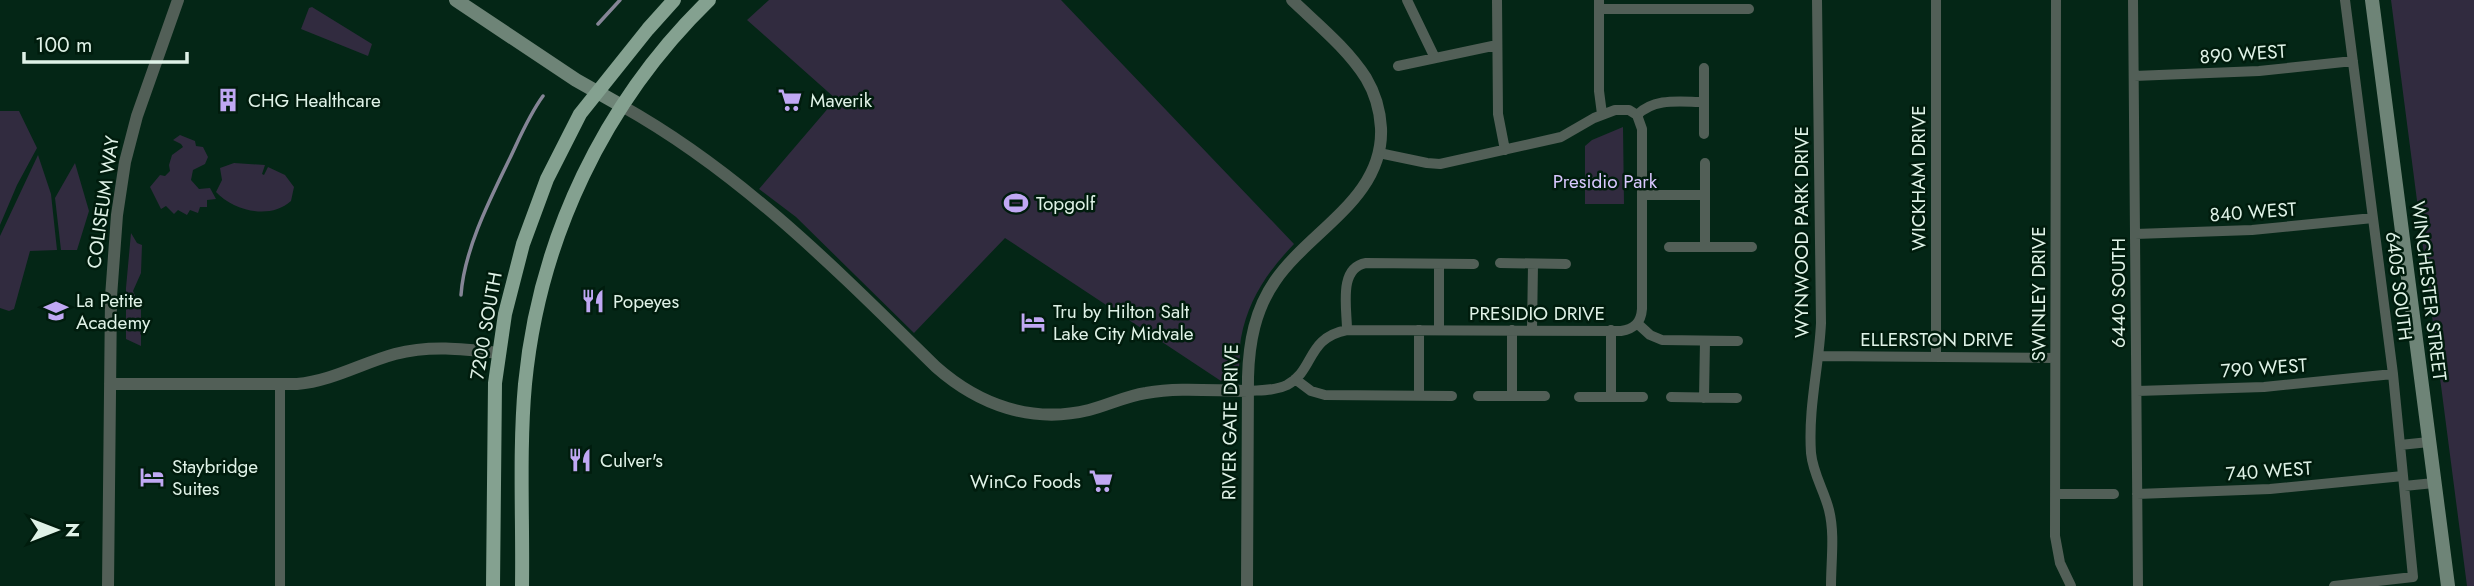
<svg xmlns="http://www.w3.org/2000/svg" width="2474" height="586" viewBox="0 0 2474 586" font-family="Jost,sans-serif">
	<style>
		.green { fill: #312b3f }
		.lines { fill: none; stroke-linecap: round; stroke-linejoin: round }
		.stream { stroke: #858596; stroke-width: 3.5 }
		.minor { stroke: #525f57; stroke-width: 10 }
		.tertiary { stroke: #525f57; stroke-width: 12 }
		.secondary { stroke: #6e8477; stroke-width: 14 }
		.primary { stroke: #84a190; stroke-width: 14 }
		.labels { text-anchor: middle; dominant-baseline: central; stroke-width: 5; stroke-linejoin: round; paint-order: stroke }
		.street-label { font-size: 19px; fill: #dff2e7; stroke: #001c0d }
		.poi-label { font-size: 19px; fill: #dff2e7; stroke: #001c0d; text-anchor: start }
		.park-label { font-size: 19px; fill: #d9c8ff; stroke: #001c0d }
	</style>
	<rect width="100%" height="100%" fill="#042616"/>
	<!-- green -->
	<path class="green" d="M769,0H1061L1294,244C1268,271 1248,300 1241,338C1239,350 1241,364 1237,376L1231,381H1221L1005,238L914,333L796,217L759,189L836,99L747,20Z
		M2391,0H2474V586H2467Z
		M312,7L372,44L368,56L301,29L309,8Z
		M0,111H19L37,148L17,185L0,225Z
		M1623,127L1624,204H1585V146L1592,140Z
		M180,135L195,141L196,146L203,147L208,157L205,164L193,170L191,180L199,189L210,188L216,199L207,200V207H200L198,213L190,210L187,215L178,210L174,214L166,206L161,209L150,187L160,175L165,176L170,171L169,165L172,155L183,147L181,144L173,140Z
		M38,155L51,194L57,250L30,251L14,309L9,311L0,308V236Z
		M75,163L89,211L77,250H61L55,198Z
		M234,163L265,165L262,174L264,175L268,167L285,175L294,187L291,201C270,220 234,211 216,192L222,180L220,168Z
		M131,233L137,243L142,245L141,273L133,291L141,310V346L126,339V288Z"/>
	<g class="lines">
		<!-- stream -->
		<path class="stream" d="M598,24L620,0
			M461,295C464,250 490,199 510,158C520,137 529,115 543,96"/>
		<!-- minor -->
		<path class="minor" d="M1407,0L1435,58
			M1497,0L1498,114L1505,150
			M1599,0V91L1602,114
			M1817,0L1821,323C1819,367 1808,407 1811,453C1813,474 1824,490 1829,510C1835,534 1831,561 1831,586
			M2056,0L2055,536L2060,563L2071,586
			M2133,0L2138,586
			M1599,9H1749
			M1398,66L1497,45
			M1704,68V134
			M2134,76L2259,71L2353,61
			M1637,115C1655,97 1681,102 1704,102
			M1379,153L1427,163L1440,164L1561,137L1594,118L1615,110H1629L1637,115
			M1705,163V247
			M1642,195H1705
			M2135,234L2252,230L2373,218
			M1669,247H1752
			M1500,263L1566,264
			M1638,324L1650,335L1662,340L1738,341
			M1347,330C1347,308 1338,268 1366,263L1474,264
			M1419,330V396
			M1439,330V264
			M1512,330V396
			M1532,330L1533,264
			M1818,356L2055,358
			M1936,357V0
			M1295,379L1311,391L1325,395L1452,396
			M1248,391C1260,390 1275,391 1287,385C1315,370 1306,338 1347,330L1621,331C1634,329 1641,323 1642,309V129L1637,115
			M2137,391L2264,387L2393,374
			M1478,396H1545
			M1579,397H1643
			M1611,397V330
			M1671,397L1737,398
			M1704,398L1705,341
			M2400,445L2429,442
			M2404,486L2434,483
			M2055,494H2114
			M2137,494L2270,489L2403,476
			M280,586V384
			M2334,586L2413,577L2393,374L2345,0"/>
		<!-- tertiary -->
		<path class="tertiary" d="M622,106C742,173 838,271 936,367C979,405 1032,424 1089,410C1108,405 1126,396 1146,393C1179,387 1215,391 1248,391
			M110,384H297C332,381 362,363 395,354C430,345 463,349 498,353
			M108,586L111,297L117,215L125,162L137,116L178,0
			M1247,586L1248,377C1249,342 1255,310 1275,281C1310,230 1384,198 1381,128C1380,110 1375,93 1366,78C1347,48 1317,24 1292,0"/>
		<!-- secondary -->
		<path class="secondary" d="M456,0L576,80L622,106
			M2372,0L2448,586"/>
		<!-- primary -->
		<path class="primary" d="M493,586L495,383L505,314L523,244L547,179L580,114L648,29L674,0
			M522,586C523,519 519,451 525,384C539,239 604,102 709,0"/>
	</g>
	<!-- icons -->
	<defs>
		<g id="building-bare" transform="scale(1.89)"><path d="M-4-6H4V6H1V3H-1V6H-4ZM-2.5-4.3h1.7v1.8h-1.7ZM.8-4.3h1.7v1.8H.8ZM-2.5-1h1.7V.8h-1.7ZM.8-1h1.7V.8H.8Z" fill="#c0a8f3" stroke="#001c0d" stroke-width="2.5" paint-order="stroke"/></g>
		<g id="supermarket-bare" transform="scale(1.89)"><path d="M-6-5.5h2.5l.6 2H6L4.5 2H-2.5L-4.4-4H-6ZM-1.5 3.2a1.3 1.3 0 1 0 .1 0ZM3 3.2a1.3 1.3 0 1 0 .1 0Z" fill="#c0a8f3" stroke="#001c0d" stroke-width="2.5" paint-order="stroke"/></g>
		<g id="stadium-bare" transform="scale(1.89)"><path d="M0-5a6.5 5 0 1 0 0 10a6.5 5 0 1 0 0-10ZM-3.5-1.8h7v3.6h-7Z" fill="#c0a8f3" stroke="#001c0d" stroke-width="2.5" paint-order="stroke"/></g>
		<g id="restaurant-bare" transform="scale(1.89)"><path d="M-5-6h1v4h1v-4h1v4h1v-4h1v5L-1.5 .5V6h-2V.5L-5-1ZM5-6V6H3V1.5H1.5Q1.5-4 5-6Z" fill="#c0a8f3" stroke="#001c0d" stroke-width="2.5" paint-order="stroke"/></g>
		<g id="school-bare" transform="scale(1.89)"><path d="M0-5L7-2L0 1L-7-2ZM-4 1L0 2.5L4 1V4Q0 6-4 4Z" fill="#c0a8f3" stroke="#001c0d" stroke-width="2.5" paint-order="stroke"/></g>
		<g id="hotel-bare" transform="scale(1.89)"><path d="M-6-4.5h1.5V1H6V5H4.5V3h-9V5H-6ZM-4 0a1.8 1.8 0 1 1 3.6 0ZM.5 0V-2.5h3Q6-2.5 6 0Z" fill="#c0a8f3" stroke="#001c0d" stroke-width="2.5" paint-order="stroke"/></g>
	</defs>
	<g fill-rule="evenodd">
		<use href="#building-bare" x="228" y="100"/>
		<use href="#supermarket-bare" x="790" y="100"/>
		<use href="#stadium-bare" x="1016" y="203"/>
		<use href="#restaurant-bare" x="593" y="301"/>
		<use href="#school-bare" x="56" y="311"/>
		<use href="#hotel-bare" x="1033" y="322"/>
		<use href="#restaurant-bare" x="580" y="460"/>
		<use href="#hotel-bare" x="152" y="477"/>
		<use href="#supermarket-bare" x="1101" y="481"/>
	</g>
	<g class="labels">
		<!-- street labels -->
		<g class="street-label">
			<text transform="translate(2243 54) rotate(-4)">890 WEST</text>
			<text transform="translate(1918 178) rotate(-90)">WICKHAM DRIVE</text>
			<text transform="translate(103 202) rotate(-82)">COLISEUM WAY</text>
			<text transform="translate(2253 212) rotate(-4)">840 WEST</text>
			<text transform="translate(1801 232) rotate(-90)">WYNWOOD PARK DRIVE</text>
			<text transform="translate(2399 286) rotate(83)">6405 SOUTH</text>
			<text transform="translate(2429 291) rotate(83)">WINCHESTER STREET</text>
			<text transform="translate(2118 293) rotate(-90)">6440 SOUTH</text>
			<text transform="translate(2038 294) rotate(-90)">SWINLEY DRIVE</text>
			<text x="1537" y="313">PRESIDIO DRIVE</text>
			<text transform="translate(486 326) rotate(-80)">7200 SOUTH</text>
			<text x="1937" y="339">ELLERSTON DRIVE</text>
			<text transform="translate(2264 368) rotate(-4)">790 WEST</text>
			<text transform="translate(1230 422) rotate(-89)">RIVER GATE DRIVE</text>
			<text transform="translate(2269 471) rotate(-4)">740 WEST</text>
		</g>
		<!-- poi labels -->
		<g class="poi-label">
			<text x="248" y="100">CHG Healthcare</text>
			<text x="810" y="100">Maverik</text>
			<text x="1036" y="203">Topgolf</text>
			<text x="76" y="300">La Petite<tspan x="76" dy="22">Academy</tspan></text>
			<text x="613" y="301">Popeyes</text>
			<text x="1053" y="311">Tru by Hilton Salt<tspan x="1053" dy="22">Lake City Midvale</tspan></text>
			<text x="600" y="460">Culver's</text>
			<text x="172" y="466">Staybridge<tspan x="172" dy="22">Suites</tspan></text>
			<text x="1081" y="481" text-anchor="end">WinCo Foods</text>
		</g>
		<!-- park labels -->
		<g class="park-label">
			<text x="1605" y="181">Presidio Park</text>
		</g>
	</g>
	<!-- north arrow -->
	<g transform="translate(56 530) rotate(90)" stroke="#001c0d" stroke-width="5" paint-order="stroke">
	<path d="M0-5L12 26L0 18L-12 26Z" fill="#dff2e7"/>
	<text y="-10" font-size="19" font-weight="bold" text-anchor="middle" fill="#dff2e7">N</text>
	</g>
	<!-- scale -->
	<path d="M24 52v10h163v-10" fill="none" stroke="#dff2e7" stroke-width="3.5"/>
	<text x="35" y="52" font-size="21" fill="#dff2e7" stroke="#001c0d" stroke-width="5" paint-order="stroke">100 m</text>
</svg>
